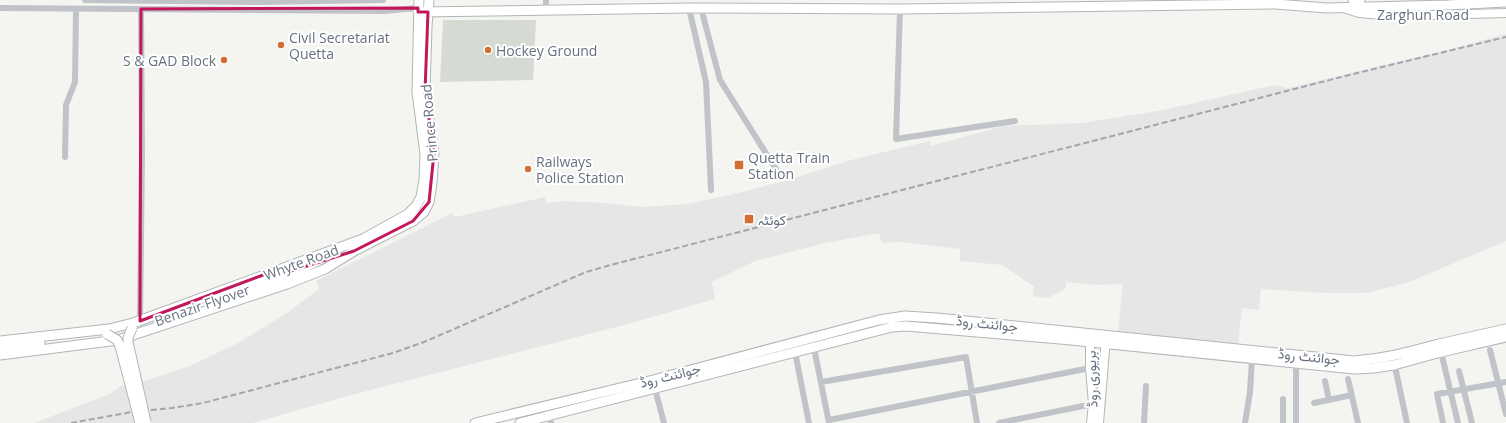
<svg xmlns="http://www.w3.org/2000/svg" width="1506" height="423" viewBox="0 0 1506 423" font-family="'Open Sans',Vazirmatn,sans-serif">
	<style>
		.built { fill: #e5e6e5 }
		.green { fill: #d5dbd3 }
		.lines { fill: none; stroke-linecap: round; stroke-linejoin: round }
		.secondary-casing { stroke: #b3b6bb; stroke-width: 10 }
		.primary-casing { stroke: #b2b5b9; stroke-width: 11 }
		.minor { stroke: #c0c3c7; stroke-width: 6 }
		.secondary { stroke: #fff; stroke-width: 8 }
		.primary { stroke: #fff; stroke-width: 9 }
		.rail { stroke: #a2a6ab; stroke-width: 2; stroke-dasharray: 6 3; stroke-linecap: butt }
		.primary-bridge-casing { stroke: #b2b5b9; stroke-width: 11; stroke-linecap: butt }
		.primary-bridge { stroke: #fff; stroke-width: 9 }
		.marked { fill: none; stroke: #c2185b; stroke-width: 3; stroke-linejoin: round }
		.poi-dot { fill: #d26e34; stroke: #fff; stroke-width: 1.5 }
		.labels { text-anchor: middle; dominant-baseline: central; stroke-width: 4; stroke-linejoin: round; paint-order: stroke }
		.street-label { font-size: 14px; fill: #667180; stroke: #fff }
		.poi-label { font-size: 14px; fill: #667180; stroke: #fff; text-anchor: start }
	</style>
	<rect width="100%" height="100%" fill="#f4f5f1"/>
	<!-- built -->
	<path class="built" d="M1506,34V241L1409,282L1367,293H1326L1261,289L1259,310L1242,308L1237,353L1117,341L1123,284L1097,285L1066,282V288L1048,298L1033,296L1034,287L1003,265L960,261V249L902,242L882,243L879,233L825,243L755,261L712,282L715,299L628,324L351,395L253,423H34L110,394L121,386L141,382L190,366L238,343L287,313L319,289L316,281L452,213L455,217L545,197L547,203L562,201L605,203L642,207L687,204L730,195L788,180L851,160L930,141L931,146L1003,126L1083,123L1163,110L1274,85L1288,88L1451,49Z"/>
	<!-- green -->
	<path class="green" d="M443,20H536L533,80L440,82Z"/>
	<g class="lines">
		<!-- secondary casing -->
		<g class="secondary-casing">
			<path id="secondary" d="M1346,9L1359,13L1393,16L1506,13
				M1090,336V368L1093,404L1091,423
				M1099,423L1106,338"/>
		</g>
		<!-- primary casing -->
		<g class="primary-casing">
			<path id="primary" d="M1353,0H1360
				M418,12L689,8L900,9L1275,4L1327,8L1448,5L1506,2
				M209,302L291,274L330,255
				M0,341L109,329L133,323L363,239L408,214L416,206L421,197L424,180L425,154L417,92L419,0
				M0,348L40,343
				M0,355L118,340L287,284L325,269L354,251L413,221L424,212L429,202L432,183L434,153L425,91L427,26L429,0
				M475,423L653,380L879,320L905,316L937,318L1354,361C1385,359 1409,352 1439,344C1461,339 1484,334 1506,329
				M520,423L892,327L906,326L1071,340L1354,369L1374,368L1394,365L1441,352L1506,337"/>
		</g>
		<!-- minor -->
		<path class="minor" d="M85,0L260,2L383,0
			M546,0V10
			M0,8L384,11L418,8
			M689,8L706,82L711,190
			M701,8L720,80L779,174
			M900,9L896,139L1015,121
			M65,157L66,105L75,82L76,9
			M140,321L142,154L141,9
			M814,348L829,423
			M1490,350L1506,414
			M795,352L809,423
			M1441,352L1458,423
			M1296,362V423
			M1394,362L1407,423
			M1459,371L1472,423
			M1348,379L1358,423
			M1325,381L1329,400
			M821,382L966,357L977,423
			M655,389L664,423
			M1314,403L1352,395
			M548,413L551,423
			M829,420L1090,368
			M999,423L1093,404
			M1144,423L1146,386
			M1245,423L1250,392L1252,358
			M1283,423V399
			M1443,423L1437,394L1506,382"/>
		<!-- secondary -->
		<use href="#secondary" class="secondary"/>
		<!-- primary -->
		<use href="#primary" class="primary"/>
		<!-- rail -->
		<path class="rail" d="M71,423L132,412L172,408L203,403L393,353L424,342L586,272L607,266L1349,75L1506,37"/>
		<!-- primary-bridge casing -->
		<g class="primary-bridge-casing">
			<path id="primary-bridge" d="M132,328L128,338V342L146,422
				M107,334L117,340L120,346L140,423"/>
		</g>
		<!-- primary-bridge -->
		<use href="#primary-bridge" class="primary-bridge"/>
	</g>
	<!-- marked area -->
	<path class="marked" d="M418,8V12H428L425,91L434,153L429,202L413,221L354,251L285,273L282,268L140,321L141,9Z"/>
	<!-- markers -->
	<g class="poi-dot">
		<circle cx="281" cy="45" r="4"/>
		<circle cx="488" cy="50" r="4"/>
		<circle cx="224" cy="60" r="4"/>
		<rect x="734" y="160" width="10" height="10" rx="2"/>
		<circle cx="528" cy="169" r="4"/>
		<rect x="744" y="214" width="10" height="10" rx="2"/>
	</g>
	<g class="labels">
		<!-- street labels -->
		<g class="street-label">
			<text x="1423" y="14">Zarghun Road</text>
			<text transform="translate(429 123) rotate(-95)">Prince Road</text>
			<text transform="translate(301 262) rotate(-20)">Whyte Road</text>
			<text transform="translate(202 305) rotate(-19)">Benazir Flyover</text>
			<text transform="translate(987 323) rotate(6)">جوائنٹ روڈ</text>
			<text transform="translate(1309 356) rotate(6)">جوائنٹ روڈ</text>
			<text transform="translate(670 375) rotate(-14)">جوائنٹ روڈ</text>
			<text transform="translate(1091 379) rotate(-92)">بریوری روڈ</text>
		</g>
		<!-- poi labels -->
		<g class="poi-label">
			<text x="289" y="37">Civil Secretariat<tspan x="289" dy="16">Quetta</tspan></text>
			<text x="496" y="50">Hockey Ground</text>
			<text x="216" y="60" text-anchor="end">S &amp; GAD Block</text>
			<text x="748" y="157">Quetta Train<tspan x="748" dy="16">Station</tspan></text>
			<text x="536" y="161">Railways<tspan x="536" dy="16">Police Station</tspan></text>
			<text x="758" y="219">کوئٹہ</text>
		</g>
	</g>
</svg>
